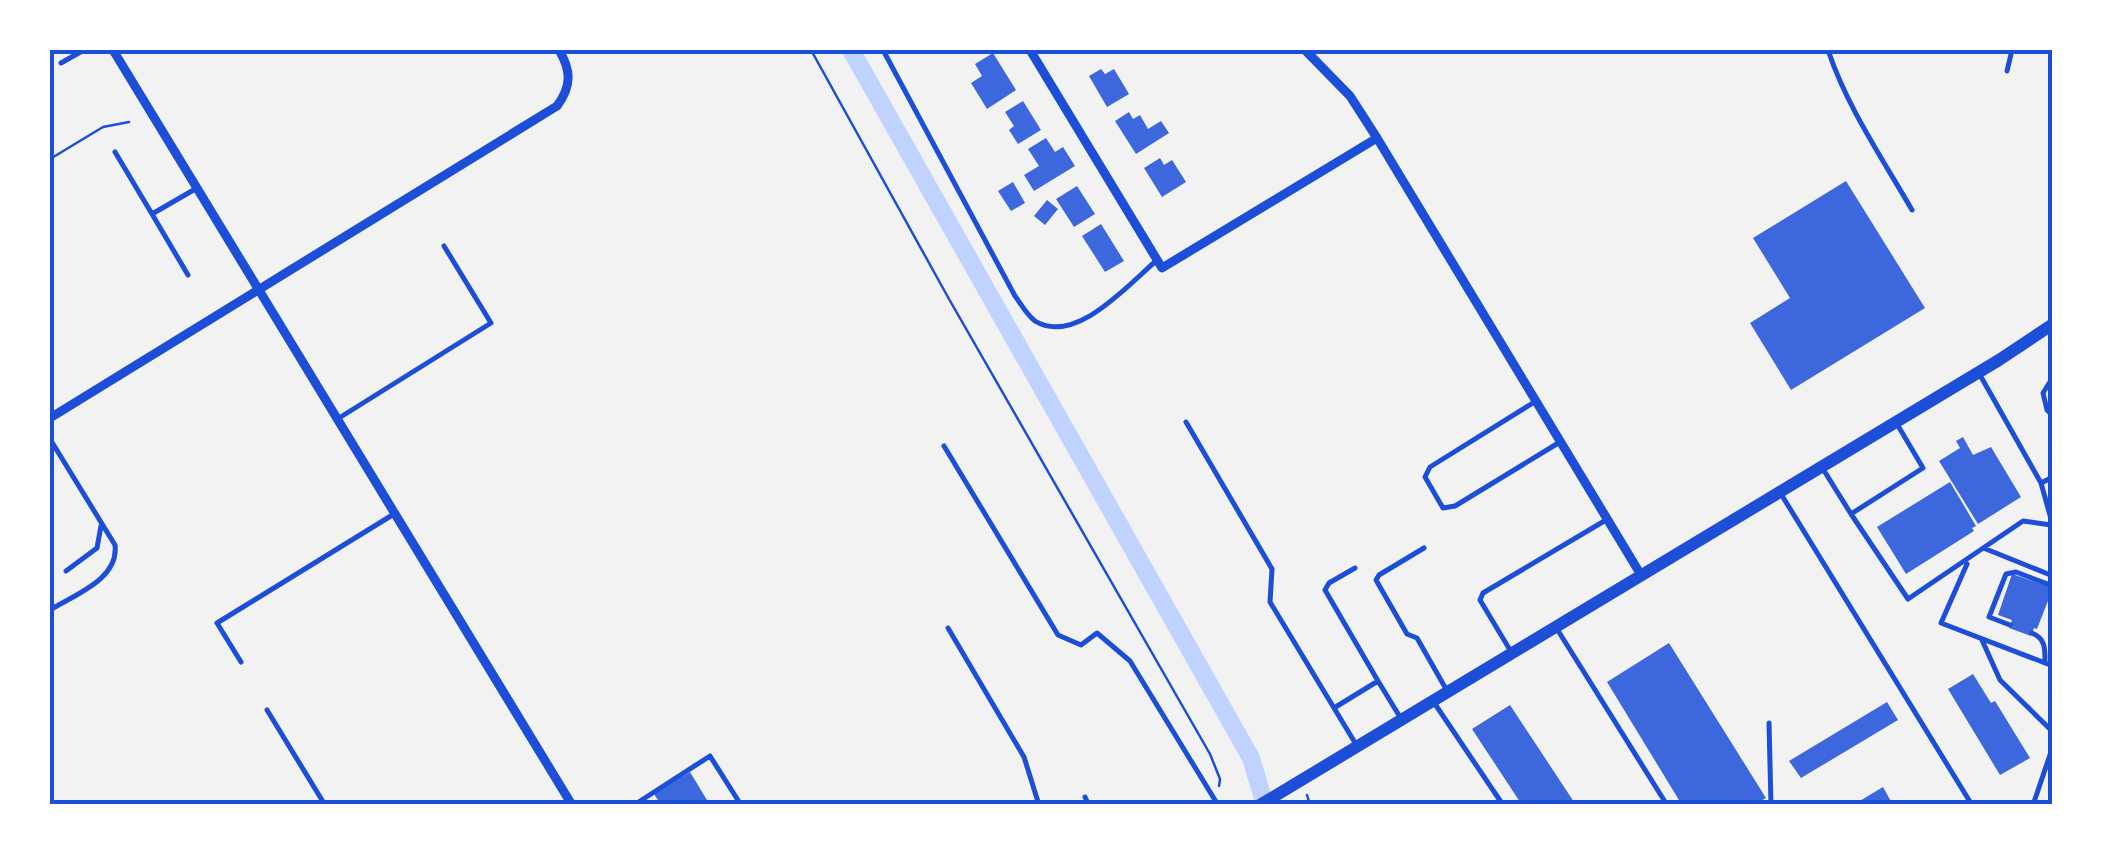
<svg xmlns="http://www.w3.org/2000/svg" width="2103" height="855" viewBox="0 0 2103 855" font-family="'PT Sans Narrow',sans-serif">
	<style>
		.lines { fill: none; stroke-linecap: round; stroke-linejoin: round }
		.canal { stroke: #bfd3fe; stroke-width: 18 }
		.building { fill: #3d67dc }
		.path { stroke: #1d4ed8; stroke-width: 2.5 }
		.service { stroke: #1d4ed8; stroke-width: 5 }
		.minor { stroke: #1d4ed8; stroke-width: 9 }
		.secondary { stroke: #1d4ed8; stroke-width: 12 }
		.neatline { fill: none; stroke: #1d4ed8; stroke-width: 4 }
	</style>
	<rect width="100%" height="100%" fill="#f2f2f2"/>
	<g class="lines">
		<!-- canal -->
		<path class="canal" d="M851,50L1251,758L1265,805"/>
	</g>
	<!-- building -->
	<path class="building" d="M993,53L1016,90L987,109L971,83L982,76L975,64Z
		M1101,69L1105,74L1114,69L1129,94L1107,107L1089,76Z
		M1023,101L1041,130L1018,144L1009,130L1014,126L1005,112Z
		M1129,112L1133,119L1140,115L1148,129L1161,121L1169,133L1136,154L1115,121Z
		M1046,138L1055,152L1063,147L1075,166L1034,191L1024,175L1039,166L1028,149Z
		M1160,158L1164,165L1172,160L1186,182L1162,197L1144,168Z
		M1846,181L1925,308L1791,390L1750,323L1790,298L1753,238Z
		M1013,182L1025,203L1011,211L998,191Z
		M1077,186L1095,214L1074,227L1056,199Z
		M1047,200L1058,209L1045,225L1034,216Z
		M1101,224L1124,261L1105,272L1082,236Z
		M1963,437L1973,455L1991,447L2021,497L1978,524L1939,461L1960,448L1956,441Z
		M1950,482L1976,526L1972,528L1974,531L1906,574L1877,527Z
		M2012,574L2053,588L2037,629L2034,628L2031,636L2009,628L2012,620L1998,615Z
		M1669,643L1766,798L1754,805H1682L1607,682Z
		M1973,674L1991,703L1995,701L2030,758L2000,775L1948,689Z
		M1887,702L1898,720L1801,778L1789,761Z
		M1510,705L1576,805H1522L1472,729Z
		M690,772L710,805H661L654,794Z
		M1883,787L1893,805H1853Z"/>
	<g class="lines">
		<!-- path -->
		<path class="path" d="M811,50L949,299L1210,754L1220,779L1219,786
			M50,159L103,127L129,122
			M1307,795L1310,805"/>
		<!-- service -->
		<path class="service" d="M883,50L1015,296C1021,304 1027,315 1035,321C1075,346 1128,285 1157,260
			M1828,50C1847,107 1882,158 1912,210
			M61,63L84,50
			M2007,71L2012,50
			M115,152L152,214
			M2053,251V269
			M188,275L152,214L197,188
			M1980,375L2041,483L2053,526
			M2053,377L2043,393L2047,410L2053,416
			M1536,401L1430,467L1425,477L1443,508L1455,506L1560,442
			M339,418L491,323L444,246
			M1186,422L1272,569L1270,602L1334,708
			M1897,424L1923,468L1851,514L1908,599L2023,521L2051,525
			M50,439L115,545C119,579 76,594 50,610
			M944,446L1058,635L1081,645L1097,633L1130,661L1218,805
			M1823,469L1851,514
			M2041,483L2053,477
			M1781,494L1972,805
			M1424,548L1379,575L1376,580L1407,634L1417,638L1446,689
			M1986,549L2053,576
			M1967,564L1941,623L2053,666
			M1355,568L1329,583L1325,590L1378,681
			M66,571L97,548L101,526
			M2010,625L1989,617L2006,574L2016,572L2053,586
			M948,628L1024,757L1039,805
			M1557,629L1667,805
			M2032,633C2046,639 2045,649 2045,663
			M1982,640L2000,680L2053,732
			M1510,650L1480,600L1483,593L1606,520
			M241,662L217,623L394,514
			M1435,704L1503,805
			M267,710L325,805
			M1769,723L1771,805
			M1357,746L1334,708L1378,681L1400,717
			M1085,797L1089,805
			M634,805L710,756L741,805
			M2033,805L2053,746"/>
		<!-- minor -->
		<path class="minor" d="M113,50L572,805
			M1030,50L1162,268L1377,138
			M1305,50L1350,96L1377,138L1641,575
			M50,418L557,106C572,86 571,70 559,50"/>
		<!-- secondary -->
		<path class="secondary" d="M1260,805L1999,360L2053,324"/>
	</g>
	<!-- border -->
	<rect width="2103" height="855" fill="none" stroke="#ffffff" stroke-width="105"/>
	<rect x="52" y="52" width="1998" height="750" class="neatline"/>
</svg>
